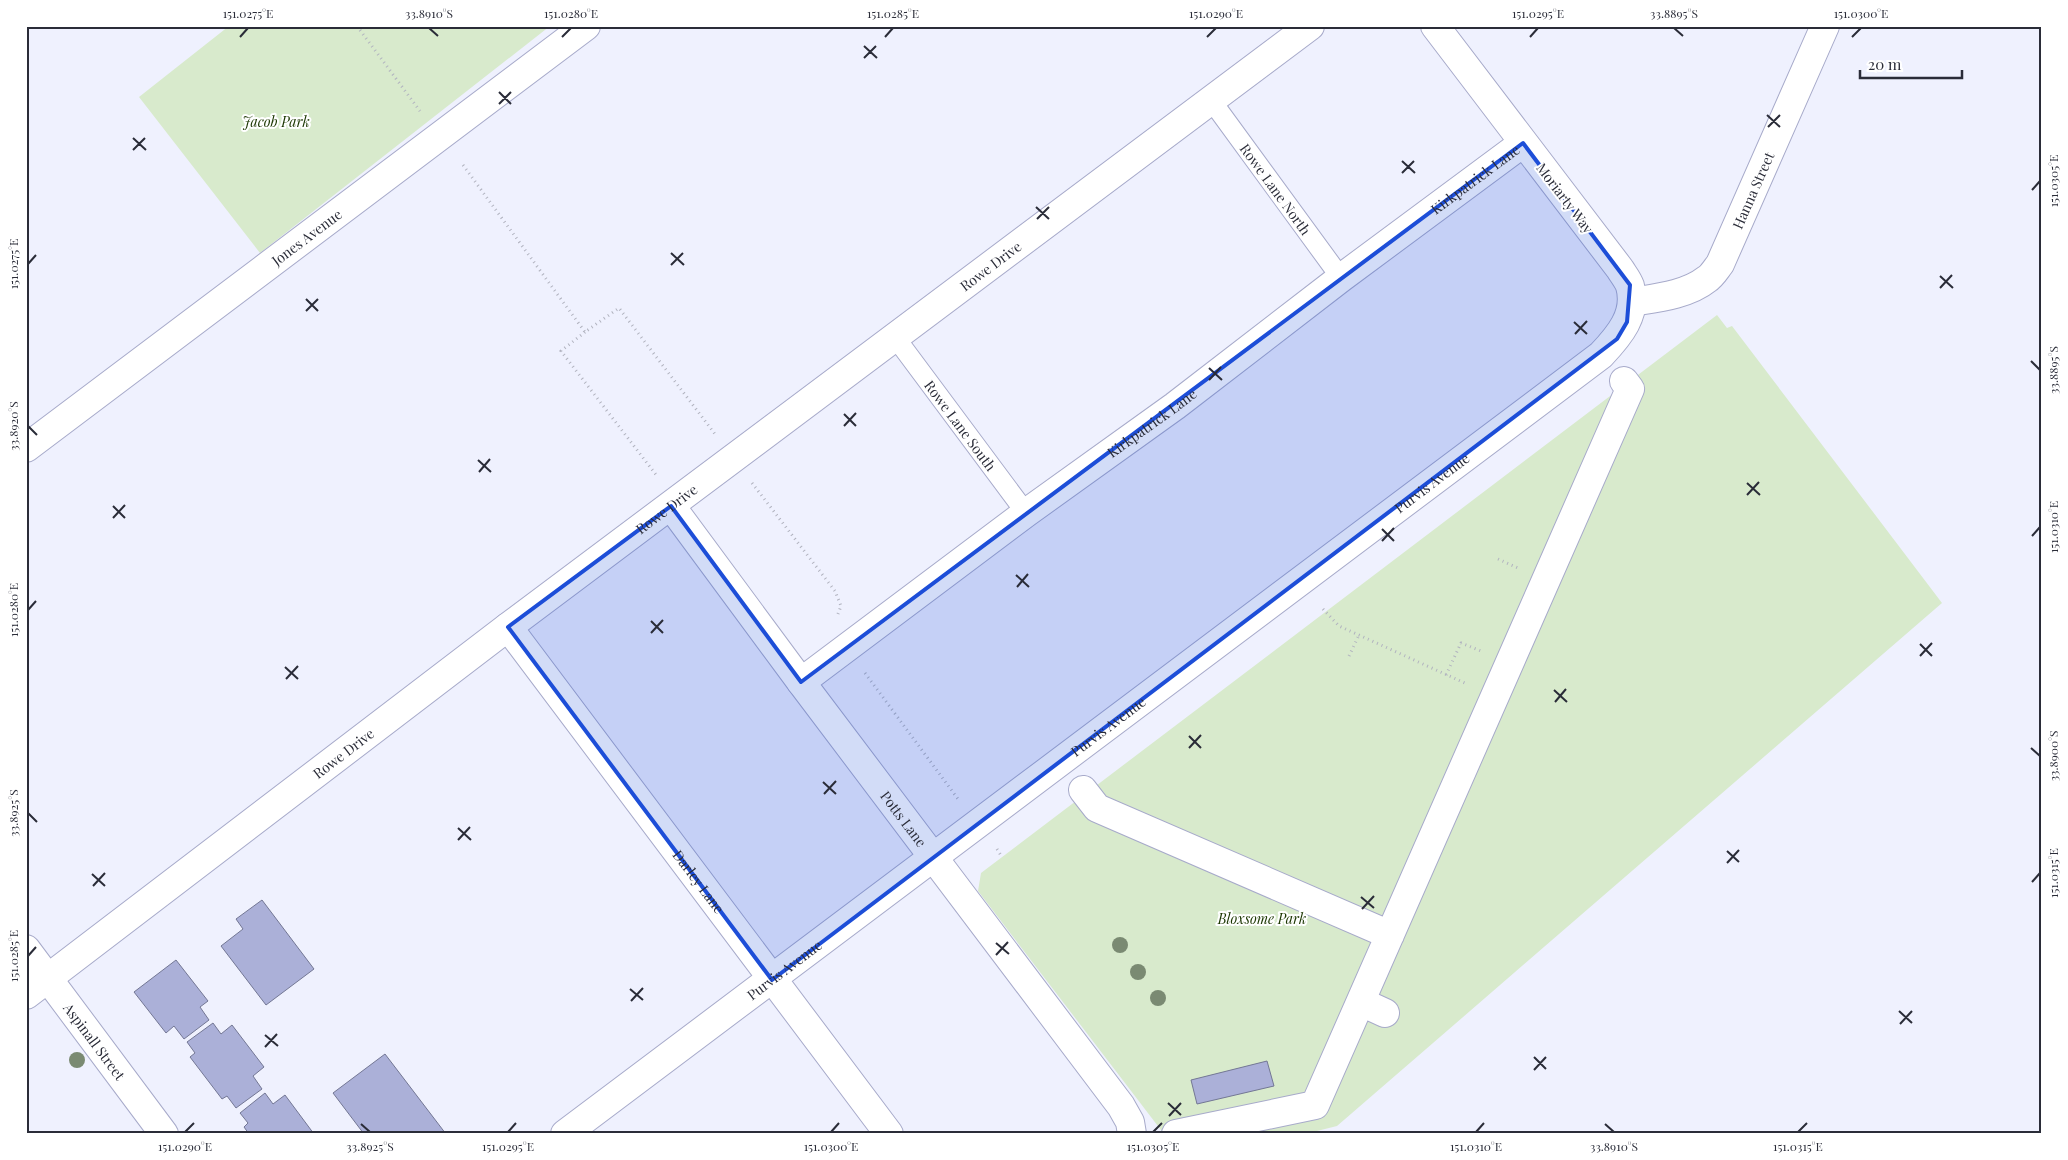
<svg xmlns="http://www.w3.org/2000/svg" width="2068" height="1160" viewBox="0 0 2068 1160" font-family="'Playfair Display',serif">
	<style>
		.green { fill: #d8eacc }
		.building { fill: #abb0d8; stroke: #737794 }
		.lines { fill: none; stroke-linecap: round; stroke-linejoin: round }
		.service-casing { stroke: #a7aaca; stroke-width: 21 }
		.pedestrian-casing { stroke: #a7aaca; stroke-width: 30 }
		.minor-casing { stroke: #a7aaca; stroke-width: 30 }
		.path { stroke: #b1b3bf; stroke-width: 3; stroke-dasharray: 1 4; stroke-linecap: butt }
		.service { stroke: #fff; stroke-width: 19 }
		.pedestrian { stroke: #fff; stroke-width: 28 }
		.minor { stroke: #fff; stroke-width: 28 }
		.tree { fill: #7a8a72 }
		.marked { fill: #1d4ed8; fill-opacity: 0.2; stroke: #1d4ed8; stroke-width: 4; stroke-linejoin: round }
		.ticks { fill: none; stroke: #2a2c38; stroke-width: 2 }
		.labels { text-anchor: middle; dominant-baseline: central; stroke-width: 4; stroke-linejoin: round; paint-order: stroke }
		.park-label { font-size: 14px; font-style: italic; fill: #1b3600; stroke: #fff }
		.street-label { font-size: 14px; fill: #2a2c38; stroke: #fff }
		.neatline { fill: none; stroke: #2a2c38; stroke-width: 2 }
		.ticks-label { font-size: 12px; text-anchor: middle; fill: #2a2c38 }
	</style>
	<rect width="100%" height="100%" fill="#eff1fe"/>
	<!-- green -->
	<path class="green" d="M229,26H550L260,253L139,97Z
		M1717,315L1727,328L1732,326L1942,603L1337,1126L1305,1134H1164L978,891L981,873Z"/>
	<!-- building -->
	<path class="building" d="M262,900L314,969L266,1005L221,946L243,929L236,919Z
		M176,960L208,1001L200,1007L209,1020L184,1039L174,1026L166,1033L134,992Z
		M213,1023L221,1034L232,1025L264,1067L253,1076L262,1089L236,1108L227,1096L222,1099L190,1057L195,1053L187,1042Z
		M385,1054L446,1134H364L333,1093Z
		M1267,1061L1274,1086L1197,1104L1191,1080Z
		M265,1093L273,1104L285,1095L314,1134H249L244,1127L248,1123L240,1113Z"/>
	<g class="lines">
		<!-- service casing -->
		<g class="service-casing">
			<g id="service">
				<path id="s1" d="M1211,100L1341,278"/>
				<path id="s2" d="M895,337L1026,513"/>
			</g>
		</g>
		<!-- pedestrian casing -->
		<g class="pedestrian-casing">
			<path id="pedestrian" d="M1083,790L1097,808L1390,935
				M1361,1002L1385,1013
				M1176,1134L1315,1105L1630,389L1624,381"/>
		</g>
		<!-- minor casing -->
		<g class="minor-casing">
			<g id="minor">
				<path id="s3" d="M1632,302C1656,298 1687,295 1707,279C1712,276 1716,269 1720,264L1825,26"/>
				<path id="s4" d="M26,448L586,26"/>
				<path id="s5" d="M671,506L801,682L1121,1106L1130,1122L1132,1134"/>
				<path id="s6" d="M508,627L889,1134"/>
				<path id="s7" d="M801,682L1026,513L1175,406L1341,278L1523,143"/>
				<path id="s8" d="M26,949L164,1134"/>
				<path id="s9" d="M26,995L508,627L1310,26"/>
				<path id="s10" d="M565,1134L1601,355C1619,336 1638,314 1630,286C1628,280 1623,274 1620,269L1435,26"/>
			</g>
		</g>
		<!-- path -->
		<path class="path" d="M357,26L420,111
			M463,165L585,332L619,308L715,434
			M585,332L561,351L657,476
			M752,483L835,591L841,606L838,614
			M1498,559L1518,568
			M1323,609L1339,626L1467,684
			M1349,656L1359,635
			M865,673L958,799
			M1446,675L1461,643L1481,651
			M997,849L1002,857"/>
		<!-- service -->
		<use href="#service" class="service"/>
		<!-- pedestrian -->
		<use href="#pedestrian" class="pedestrian"/>
		<!-- minor -->
		<use href="#minor" class="minor"/>
	</g>
	<!-- trees -->
	<g class="tree">
		<circle cx="1120" cy="945" r="8"/>
		<circle cx="1138" cy="972" r="8"/>
		<circle cx="1158" cy="998" r="8"/>
		<circle cx="77" cy="1060" r="8"/>
	</g>
	<!-- marked area -->
	<path class="marked" d="M1523,143L1630,285L1627,322L1617,339L772,980L508,627L671,506L801,682Z"/>
	<!-- ticks -->
	<path class="ticks" d="M429,28L438,36M1674,28L1683,36M240,37L248,28M562,37L571,28M885,37L893,28M1207,37L1216,28M1530,37L1538,28M1852,37L1861,28M864,46L877,58M864,58L876,46M499,92L511,104M499,104L511,92M1767,115L1780,127M1768,127L1780,115M133,138L146,150M133,150L145,138M1402,161L1415,173M1402,173L1414,161M2032,190L2040,181M1036,207L1049,219M1037,219L1049,207M671,253L684,265M28,264L36,255M671,265L683,253M1940,276L1953,288M1940,288L1952,275M306,299L318,311M306,311L318,299M1574,322L1587,334M1575,334L1587,321M2031,361L2040,370M1209,368L1222,380M1209,380L1221,367M844,414L856,426M28,426L37,435M844,426L856,413M478,460L491,472M479,472L490,459M1747,483L1760,495M1747,495L1759,482M113,506L125,518M113,518L125,505M1382,529L1394,541M2032,536L2040,527M1382,541L1394,528M1016,575L1029,587M1017,587L1028,574M28,610L36,601M651,621L663,633M651,633L663,620M1920,644L1932,656M1920,656L1932,643M285,667L298,679M286,679L298,666M1554,690L1567,702M1555,702L1566,689M1189,736L1201,748M1189,748L1201,735M2031,748L2040,756M823,782L836,794M824,794L836,781M28,813L37,822M458,828L471,840M458,840L470,827M1727,851L1739,862M1727,863L1739,850M92,874L105,886M2032,882L2040,873M93,886L105,873M1361,897L1374,908M1362,909L1374,896M996,943L1009,954M996,955L1008,942M28,956L36,947M630,989L643,1000M631,1001L643,988M1899,1011L1912,1023M1900,1024L1912,1011M265,1035L278,1046M265,1047L277,1034M1534,1057L1546,1069M1534,1070L1546,1057M1168,1103L1181,1115M1169,1116L1181,1103M361,1124L370,1132M1605,1124L1614,1132M185,1132L194,1123M508,1132L516,1123M831,1132L839,1123M1153,1132L1162,1123M1476,1132L1484,1123M1798,1132L1807,1123"/>
	<g class="labels">
		<!-- park labels -->
		<g class="park-label">
			<text x="276" y="121">Jacob Park</text>
			<text x="1262" y="918">Bloxsome Park</text>
		</g>
		<!-- street labels -->
		<g class="street-label">
			<text stroke="none"><textPath href="#s7" startOffset="841">Kirkpatrick Lane</textPath></text>
			<text stroke="none"><textPath href="#s1" startOffset="110">Rowe Lane North</textPath></text>
			<text stroke="none"><textPath href="#s3" startOffset="180">Hanna Street</textPath></text>
			<text transform="translate(1565 198) rotate(53)">Moriarty Way</text>
			<text stroke="none"><textPath href="#s4" startOffset="351">Jones Avenue</textPath></text>
			<text stroke="none"><textPath href="#s9" startOffset="1209">Rowe Drive</textPath></text>
			<text stroke="none"><textPath href="#s7" startOffset="436">Kirkpatrick Lane</textPath></text>
			<text stroke="none"><textPath href="#s2" startOffset="110">Rowe Lane South</textPath></text>
			<text stroke="none"><textPath href="#s10" startOffset="1084">Purvis Avenue</textPath></text>
			<text stroke="none"><textPath href="#s9" startOffset="804">Rowe Drive</textPath></text>
			<text stroke="none"><textPath href="#s10" startOffset="679">Purvis Avenue</textPath></text>
			<text stroke="none"><textPath href="#s9" startOffset="399">Rowe Drive</textPath></text>
			<text stroke="none"><textPath href="#s5" startOffset="390">Potts Lane</textPath></text>
			<text stroke="none"><textPath href="#s6" startOffset="318">Darley Lane</textPath></text>
			<text stroke="none"><textPath href="#s10" startOffset="274">Purvis Avenue</textPath></text>
			<text stroke="none"><textPath href="#s8" startOffset="115">Aspinall Street</textPath></text>
		</g>
	</g>
	<!-- border -->
	<rect width="2068" height="1160" fill="none" stroke="#ffffff" stroke-width="55"/>
	<!-- scale -->
	<path d="M1860 70v8h102v-8" fill="none" stroke="#2a2c38" stroke-width="2.5"/>
	<text x="1868" y="70" font-size="15" fill="#2a2c38" stroke="#ffffff" stroke-width="4" paint-order="stroke">20 m</text>
	<rect x="28" y="28" width="2012" height="1104" class="neatline"/>
	<g class="ticks-label">
		<text x="248" y="18">151.0275°E</text>
		<text x="429" y="18">33.8910°S</text>
		<text x="571" y="18">151.0280°E</text>
		<text x="893" y="18">151.0285°E</text>
		<text x="1216" y="18">151.0290°E</text>
		<text x="1538" y="18">151.0295°E</text>
		<text x="1674" y="18">33.8895°S</text>
		<text x="1861" y="18">151.0300°E</text>
		<text transform="translate(2054 181) rotate(-90)" y="4">151.0305°E</text>
		<text transform="translate(14 264) rotate(-90)" y="4">151.0275°E</text>
		<text transform="translate(2054 370) rotate(-90)" y="4">33.8895°S</text>
		<text transform="translate(14 426) rotate(-90)" y="4">33.8920°S</text>
		<text transform="translate(2054 527) rotate(-90)" y="4">151.0310°E</text>
		<text transform="translate(14 610) rotate(-90)" y="4">151.0280°E</text>
		<text transform="translate(2054 756) rotate(-90)" y="4">33.8900°S</text>
		<text transform="translate(14 813) rotate(-90)" y="4">33.8925°S</text>
		<text transform="translate(2054 873) rotate(-90)" y="4">151.0315°E</text>
		<text transform="translate(14 956) rotate(-90)" y="4">151.0285°E</text>
		<text x="185" y="1151">151.0290°E</text>
		<text x="370" y="1151">33.8925°S</text>
		<text x="508" y="1151">151.0295°E</text>
		<text x="831" y="1151">151.0300°E</text>
		<text x="1153" y="1151">151.0305°E</text>
		<text x="1476" y="1151">151.0310°E</text>
		<text x="1614" y="1151">33.8910°S</text>
		<text x="1798" y="1151">151.0315°E</text>
	</g>
</svg>
